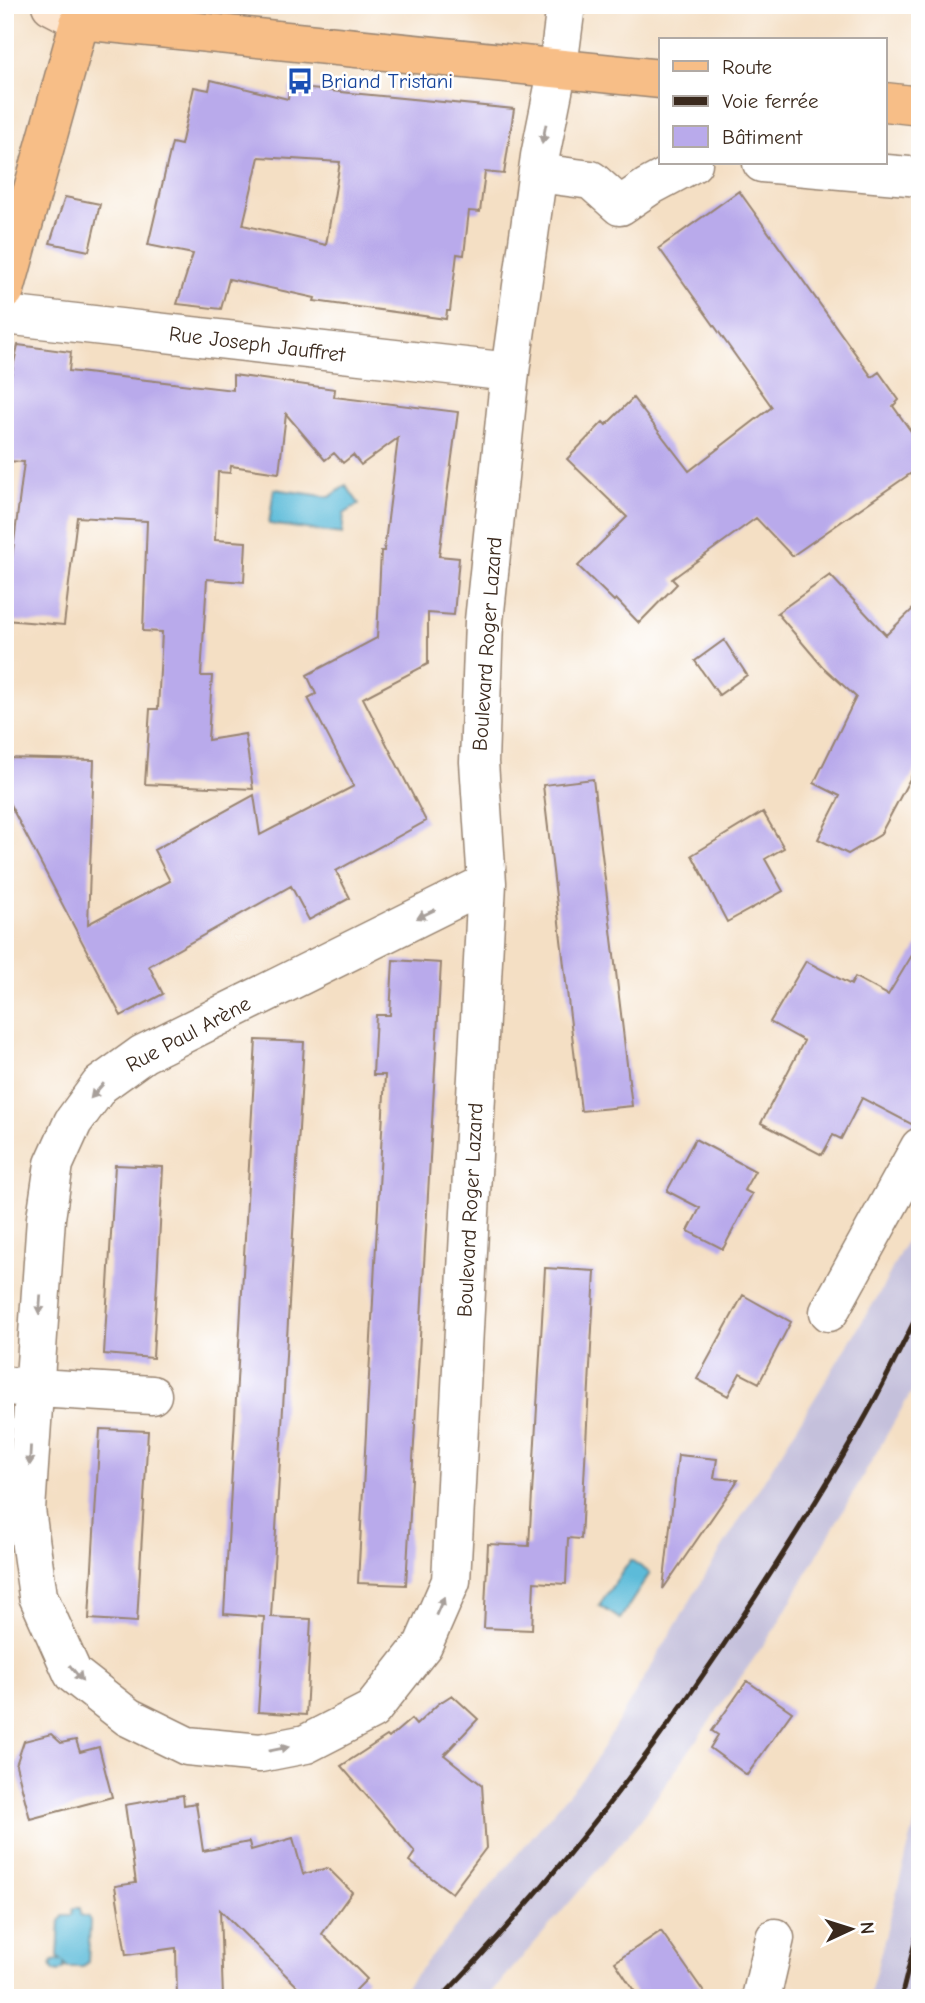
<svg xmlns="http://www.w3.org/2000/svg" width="925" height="2003" viewBox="0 0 925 2003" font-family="'Comic Neue',sans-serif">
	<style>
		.industrial { fill: #c4c0db }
		.water { fill: #5bbbd9; stroke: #4b727c; stroke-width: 2 }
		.building { fill: #b9aaeb; fill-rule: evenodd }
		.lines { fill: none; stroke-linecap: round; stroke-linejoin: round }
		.minor-casing { stroke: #988471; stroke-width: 41 }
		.secondary-casing { stroke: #988471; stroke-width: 41 }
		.primary-casing { stroke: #988471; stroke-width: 41 }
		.minor { stroke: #fff; stroke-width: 38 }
		.secondary { stroke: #fce5cf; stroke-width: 38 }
		.primary { stroke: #f7be87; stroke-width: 38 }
		.rail { stroke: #3b2a1e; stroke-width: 5 }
		.oneway { fill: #a79f9a }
		.labels { text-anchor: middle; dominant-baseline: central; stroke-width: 5; stroke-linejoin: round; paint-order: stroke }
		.transit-label { font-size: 21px; fill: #164399; stroke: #fff; text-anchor: start }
		.street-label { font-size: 21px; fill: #3b2a1e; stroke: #fff }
	</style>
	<rect width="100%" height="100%" fill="#fff"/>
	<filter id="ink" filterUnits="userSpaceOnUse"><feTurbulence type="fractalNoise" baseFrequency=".0143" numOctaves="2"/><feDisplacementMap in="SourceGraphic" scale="14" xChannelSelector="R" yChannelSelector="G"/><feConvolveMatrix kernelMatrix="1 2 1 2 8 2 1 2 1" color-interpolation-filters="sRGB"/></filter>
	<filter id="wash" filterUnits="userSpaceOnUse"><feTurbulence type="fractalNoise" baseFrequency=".00686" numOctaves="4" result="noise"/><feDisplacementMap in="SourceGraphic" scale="28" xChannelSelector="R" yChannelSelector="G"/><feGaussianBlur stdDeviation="1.57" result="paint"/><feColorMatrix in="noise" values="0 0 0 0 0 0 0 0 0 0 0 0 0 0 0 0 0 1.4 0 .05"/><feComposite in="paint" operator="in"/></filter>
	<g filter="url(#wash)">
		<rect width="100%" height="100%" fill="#f4dfc4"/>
		<!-- industrial -->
		<path class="industrial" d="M920,1212V1377L776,1627L639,1822L487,1998H396L591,1767L708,1571L881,1291Z
			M920,1803V1998H869Z"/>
		<!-- water -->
		<path class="water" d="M346,485L359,504L344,514L342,534L269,524L274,489L330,497Z
			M631,1560L650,1573L620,1619L599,1605Z
			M73,1908H80V1915L89,1917L90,1922L88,1962L83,1967H67L64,1963V1968L58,1972L54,1971L51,1965L53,1961L61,1960L58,1957L60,1921L64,1915H72Z"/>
		<g id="blocks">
			<!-- building -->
			<path class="building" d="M211,80L288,99L290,87L514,109L504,174L485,172L480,212L469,211L464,255L457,254L450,311H447L446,319L314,301L315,298L229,279L221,309L177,304L193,254L148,245L172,143L181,145L194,87L209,90ZM259,157L340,162L326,245L243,225Z
				M739,191L872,377L879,372L899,400L893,406L920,444V467L792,556L756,518L672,579L677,584L639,623L616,599L614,601L578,566L627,517L567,459L603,422L606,425L633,398L689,471L772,407L659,248Z
				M65,197L100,204L89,251L50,243Z
				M18,345L71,352L69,371L233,390V375L335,389L334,397L458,412L439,556L459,558L454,615L428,613V664L363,698L426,821L336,871L350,898L309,920L291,886L149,966L163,994L121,1016L5,795V758L94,760L88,924L170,881L154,850L254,795L260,835L354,786L308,698L316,694L307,675L377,638L381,551H384L398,438L361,465L353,455L343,463L334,453L325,460L286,414L279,473L231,466L230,473L218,472L215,540L246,542L244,582L207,579L201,676H212L208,740L245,734L253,789L145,784L150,709H158L162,632L143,631L147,521L77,517L64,625L5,620V582H9L24,462L5,461V402Z
				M830,575L886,635L920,602V760L880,835L848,854L818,839L840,796L814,783L856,697L822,666L777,613Z
				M724,640L747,675L719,695L695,661Z
				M593,779L632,1106L581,1111L543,785Z
				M763,812L784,848L765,859L783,891L727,922L692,855Z
				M920,942V1125L915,1126L862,1098L841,1139L833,1135L822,1155L761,1123L804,1041L770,1022L806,961L851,985L855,977L888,995Z
				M393,960L441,963L406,1585L358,1583L385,1075H373L376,1015H390Z
				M256,1040L304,1042L271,1617L311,1619L306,1715L258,1712L264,1617L224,1614Z
				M695,1139L755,1171L744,1190L752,1194L723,1249L688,1231L700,1208L667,1191Z
				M115,1165L163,1167L153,1358L104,1354Z
				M545,1268L595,1271L581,1539L568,1538L566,1584L534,1582L532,1630L484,1628L488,1544L529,1546Z
				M743,1295L791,1322L759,1383L740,1373L728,1396L697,1379Z
				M100,1429L148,1431L137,1622L89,1619Z
				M678,1455L717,1459L714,1478L738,1480L663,1589Z
				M747,1681L792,1712L747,1775L710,1748L718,1735L712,1731Z
				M452,1695L478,1719L444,1755L482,1785L486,1848L452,1893L409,1861L415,1852L341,1766L387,1736L389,1738L411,1719L416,1725L438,1704Z
				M51,1734L61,1743L76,1740L80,1752L99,1747L112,1797L30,1819L16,1765L24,1741Z
				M183,1795L184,1805L196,1803L203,1851L249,1842L251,1850L293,1838L303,1874L328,1868L352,1892L322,1934L367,1979L348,1998H309L220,1910L223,1998H177L176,1948L126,1955L115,1886L136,1883L125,1805Z
				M661,1931L708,1998H639L615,1962Z"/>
		</g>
	</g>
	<g filter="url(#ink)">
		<use href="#blocks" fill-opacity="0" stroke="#988471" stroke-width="2"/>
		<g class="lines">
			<!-- minor casing -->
			<g class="minor-casing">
				<path id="minor" d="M762,163L920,177
					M538,173L591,180L620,206L648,187L693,163
					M5,315L510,372
					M487,883L143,1054L100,1085L73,1122L54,1164L46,1218L26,1510L38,1596L73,1674L128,1717L187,1746L260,1753L306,1744L372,1710L423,1645L451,1581L487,883L479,762L484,621L510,372L540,156L558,67L566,5
					M829,1312L920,1147
					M5,1386L152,1395
					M761,1998L775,1938"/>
			</g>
			<!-- secondary casing -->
			<g class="secondary-casing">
				<path id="secondary" d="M51,5L80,20L85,5"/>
			</g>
			<!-- primary casing -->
			<g class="primary-casing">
				<path id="primary" d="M885,102L920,106
					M5,290L80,20L661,79"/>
			</g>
			<!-- minor -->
			<use href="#minor" class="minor"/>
			<!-- secondary -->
			<use href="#secondary" class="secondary"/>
			<!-- primary -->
			<use href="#primary" class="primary"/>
			<!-- rail -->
			<path class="rail" d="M441,1998C559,1876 662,1741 754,1599C793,1539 832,1477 867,1414C886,1380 902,1345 920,1310
				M901,1998L920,1922"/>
		</g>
		<!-- one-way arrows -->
		<defs><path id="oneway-solid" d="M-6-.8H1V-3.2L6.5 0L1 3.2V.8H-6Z" transform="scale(1.75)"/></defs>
		<g class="oneway">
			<use href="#oneway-solid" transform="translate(544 134) rotate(101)"/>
			<use href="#oneway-solid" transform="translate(426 914) rotate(154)"/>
			<use href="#oneway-solid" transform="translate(97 1091) rotate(131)"/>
			<use href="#oneway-solid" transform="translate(40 1305) rotate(94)"/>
			<use href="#oneway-solid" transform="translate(30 1456) rotate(93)"/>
			<use href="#oneway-solid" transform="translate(440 1606) rotate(-66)"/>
			<use href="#oneway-solid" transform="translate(76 1673) rotate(50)"/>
			<use href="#oneway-solid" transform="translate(279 1749) rotate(-11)"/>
		</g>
	</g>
	<!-- icons -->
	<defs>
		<g id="bus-bare" transform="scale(2.1)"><path d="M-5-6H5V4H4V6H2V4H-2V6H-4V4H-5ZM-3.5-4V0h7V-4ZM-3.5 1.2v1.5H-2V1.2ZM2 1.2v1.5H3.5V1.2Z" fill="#1a4fb4" stroke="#fff" stroke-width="2.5" paint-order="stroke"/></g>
	</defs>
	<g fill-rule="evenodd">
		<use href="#bus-bare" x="300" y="81"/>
	</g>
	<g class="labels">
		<!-- transit labels -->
		<g class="transit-label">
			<text x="321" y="81">Briand Tristani</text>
		</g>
		<!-- street labels -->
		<g class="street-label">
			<text transform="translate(257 344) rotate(7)">Rue Joseph Jauffret</text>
			<text transform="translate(487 644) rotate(-86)">Boulevard Roger Lazard</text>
			<text transform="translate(188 1034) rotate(-28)">Rue Paul Arène</text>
			<text transform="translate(470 1210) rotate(-87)">Boulevard Roger Lazard</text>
		</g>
	</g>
	<!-- margin -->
	<rect width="925" height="2003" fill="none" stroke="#fff" stroke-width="28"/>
	<!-- legend -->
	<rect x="659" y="38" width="228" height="126" fill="#ffffff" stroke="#b1aaa5" stroke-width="2"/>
	<rect x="673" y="61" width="35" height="10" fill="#f7be87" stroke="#b1aaa5" stroke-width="2"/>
	<text x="722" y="74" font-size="21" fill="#3b2a1e">Route</text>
	<rect x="673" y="96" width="35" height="10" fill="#3b2a1e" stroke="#b1aaa5" stroke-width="2"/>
	<text x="722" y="108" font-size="21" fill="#3b2a1e">Voie ferrée</text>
	<rect x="673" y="126" width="35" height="21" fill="#b9aaeb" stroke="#b1aaa5" stroke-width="2"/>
	<text x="722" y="144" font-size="21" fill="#3b2a1e">Bâtiment</text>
	<!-- north arrow -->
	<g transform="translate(851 1929) rotate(86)" stroke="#ffffff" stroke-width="5" paint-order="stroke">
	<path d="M0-5L12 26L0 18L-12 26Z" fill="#3b2a1e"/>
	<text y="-10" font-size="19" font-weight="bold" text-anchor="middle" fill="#3b2a1e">N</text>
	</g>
</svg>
